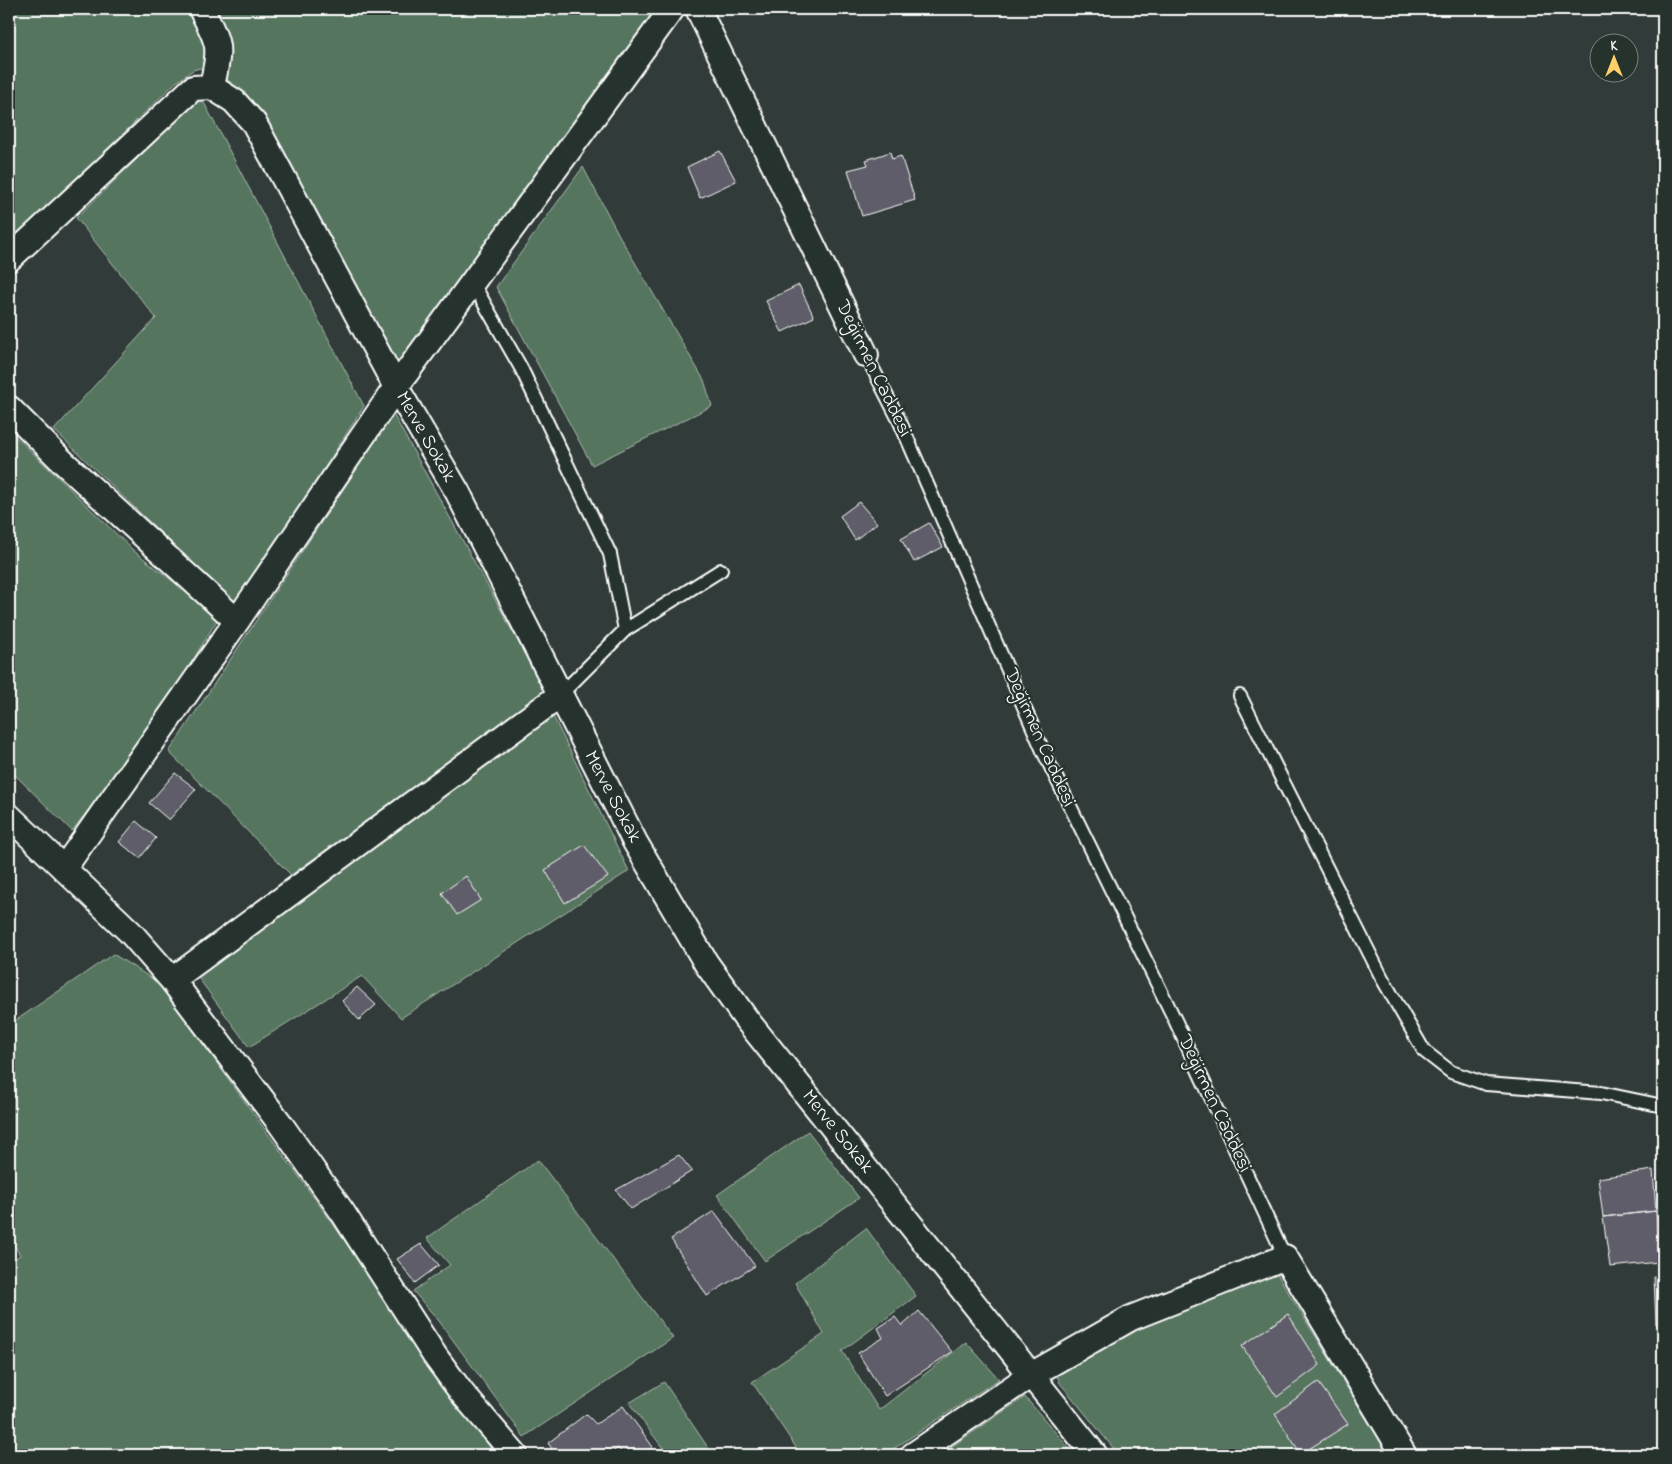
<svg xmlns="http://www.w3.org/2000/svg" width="1672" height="1464" viewBox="0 0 1672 1464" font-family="'Indie Flower',sans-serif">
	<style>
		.green { fill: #55755e; stroke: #aabaae }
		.building { fill: #5f5d69; stroke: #fff }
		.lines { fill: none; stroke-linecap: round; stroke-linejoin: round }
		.service-casing { stroke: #fff; stroke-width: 16 }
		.minor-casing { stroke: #fff; stroke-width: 28 }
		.service { stroke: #26332d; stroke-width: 12 }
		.minor { stroke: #26332d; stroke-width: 24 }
		.labels { text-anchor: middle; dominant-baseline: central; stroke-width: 4.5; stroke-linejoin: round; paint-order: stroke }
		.street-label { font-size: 20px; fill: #fff; stroke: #26332d }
	</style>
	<rect width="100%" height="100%" fill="#313b39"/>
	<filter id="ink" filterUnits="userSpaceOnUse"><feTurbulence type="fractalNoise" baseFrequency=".02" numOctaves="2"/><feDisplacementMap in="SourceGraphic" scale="10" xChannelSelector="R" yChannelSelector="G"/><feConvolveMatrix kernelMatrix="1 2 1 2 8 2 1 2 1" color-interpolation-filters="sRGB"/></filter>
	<g filter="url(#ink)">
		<!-- green -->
		<path class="green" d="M9,9H661L395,367L262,119C250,103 220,62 196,69C190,71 182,79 176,82L9,245Z
			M201,97L364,406L237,606L54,430L156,318L76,218Z
			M583,167L620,237L704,380L712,406L592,465L496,287Z
			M393,414L546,692L291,875L169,752Z
			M9,430L134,551L219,617L149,732L72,831L9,769Z
			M552,714L629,871L401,1018L362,976L249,1047L197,976Z
			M113,954L159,983L318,1203L491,1448L481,1455H9V1263L20,1255L9,1237V1025Z
			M808,1131L859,1198L765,1261L717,1195Z
			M538,1160L673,1338L524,1437L439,1321L413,1291L450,1265L427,1238Z
			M866,1228L916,1296L842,1351L879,1410L966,1342L999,1379L884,1455H801L752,1382L824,1334L795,1283Z
			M1277,1274L1389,1455H1119L1060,1383L1056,1373L1095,1346Z
			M664,1382L713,1455H659L665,1451L629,1403Z
			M1025,1397L1075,1455H939Z"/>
		<!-- building -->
		<path class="building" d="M720,151L736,181L700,198L687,167Z
			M890,152L892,159L901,156L915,200L862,216L848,170L868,165L866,160Z
			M799,285L814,317L782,332L766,301Z
			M859,502L877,523L855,540L840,516Z
			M929,523L943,547L914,562L901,539Z
			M175,773L196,789L169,820L149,803Z
			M136,821L156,838L140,858L119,842Z
			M584,845L608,877L565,903L545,870Z
			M466,876L481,900L457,915L442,893Z
			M357,987L376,1005L359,1020L342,1001Z
			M679,1155L692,1171L631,1209L616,1190Z
			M1653,1170L1656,1211L1603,1217L1598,1178Z
			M714,1211L755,1266L707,1296L671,1239Z
			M1656,1211L1659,1262L1610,1267L1603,1217Z
			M421,1244L439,1265L415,1283L397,1259Z
			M1663,1276V1323L1656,1324L1654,1277Z
			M919,1311L952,1352L885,1396L858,1353L883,1338L878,1328L895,1317L902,1326Z
			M1288,1314L1320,1365L1277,1397L1242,1346Z
			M1318,1382L1348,1424L1301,1454L1275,1414Z
			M623,1406L653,1447L643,1455H623L618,1448L608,1455H556L548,1443L586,1414L596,1424Z"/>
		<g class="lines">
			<!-- service casing -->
			<g class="service-casing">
				<path id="service" d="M472,282L521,368L610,554L625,630
					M866,355L900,422L1044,753L1175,1020L1285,1257
					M559,696L625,630L721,570
					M1240,696L1382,978L1424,1051L1451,1072L1486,1084L1601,1093L1663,1106"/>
			</g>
			<!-- minor casing -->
			<g class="minor-casing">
				<path id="minor" d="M201,9C221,46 220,46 212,87
					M698,9L866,355
					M212,87L234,101L254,123L396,387L458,493L635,842L706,963L746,1019L1095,1455
					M9,259L193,88L212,87
					M9,408L63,462L237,621
					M9,816L130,932L172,980L279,1122L343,1213L435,1356L462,1393L515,1455
					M65,867L237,621L396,387L672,9
					M172,980L559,696
					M913,1455L1031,1375L1131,1318L1285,1257L1404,1455"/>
			</g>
			<!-- service -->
			<use href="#service" class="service"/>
			<!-- minor -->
			<use href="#minor" class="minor"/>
		</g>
	</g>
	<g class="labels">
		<!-- street labels -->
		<g class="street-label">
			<text transform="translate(873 369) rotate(64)">Değirmen Caddesi</text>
			<text transform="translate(425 437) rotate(60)">Merve Sokak</text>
			<text transform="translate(1039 738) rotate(66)">Değirmen Caddesi</text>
			<text transform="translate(612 797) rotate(62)">Merve Sokak</text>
			<text transform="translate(1214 1104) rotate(65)">Değirmen Caddesi</text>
			<text transform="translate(837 1132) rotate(51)">Merve Sokak</text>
		</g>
	</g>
	<!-- margin -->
	<rect width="1672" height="1464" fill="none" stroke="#26332d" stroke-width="30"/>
	<rect x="15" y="15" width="1642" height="1434" fill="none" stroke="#fff" stroke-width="2" filter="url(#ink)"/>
	<!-- north arrow -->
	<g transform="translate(1614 58)"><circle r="24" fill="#26332d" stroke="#7d8581"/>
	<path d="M0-4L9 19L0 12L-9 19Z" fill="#ffd166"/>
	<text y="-8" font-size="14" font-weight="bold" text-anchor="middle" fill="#ffffff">K</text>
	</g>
</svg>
